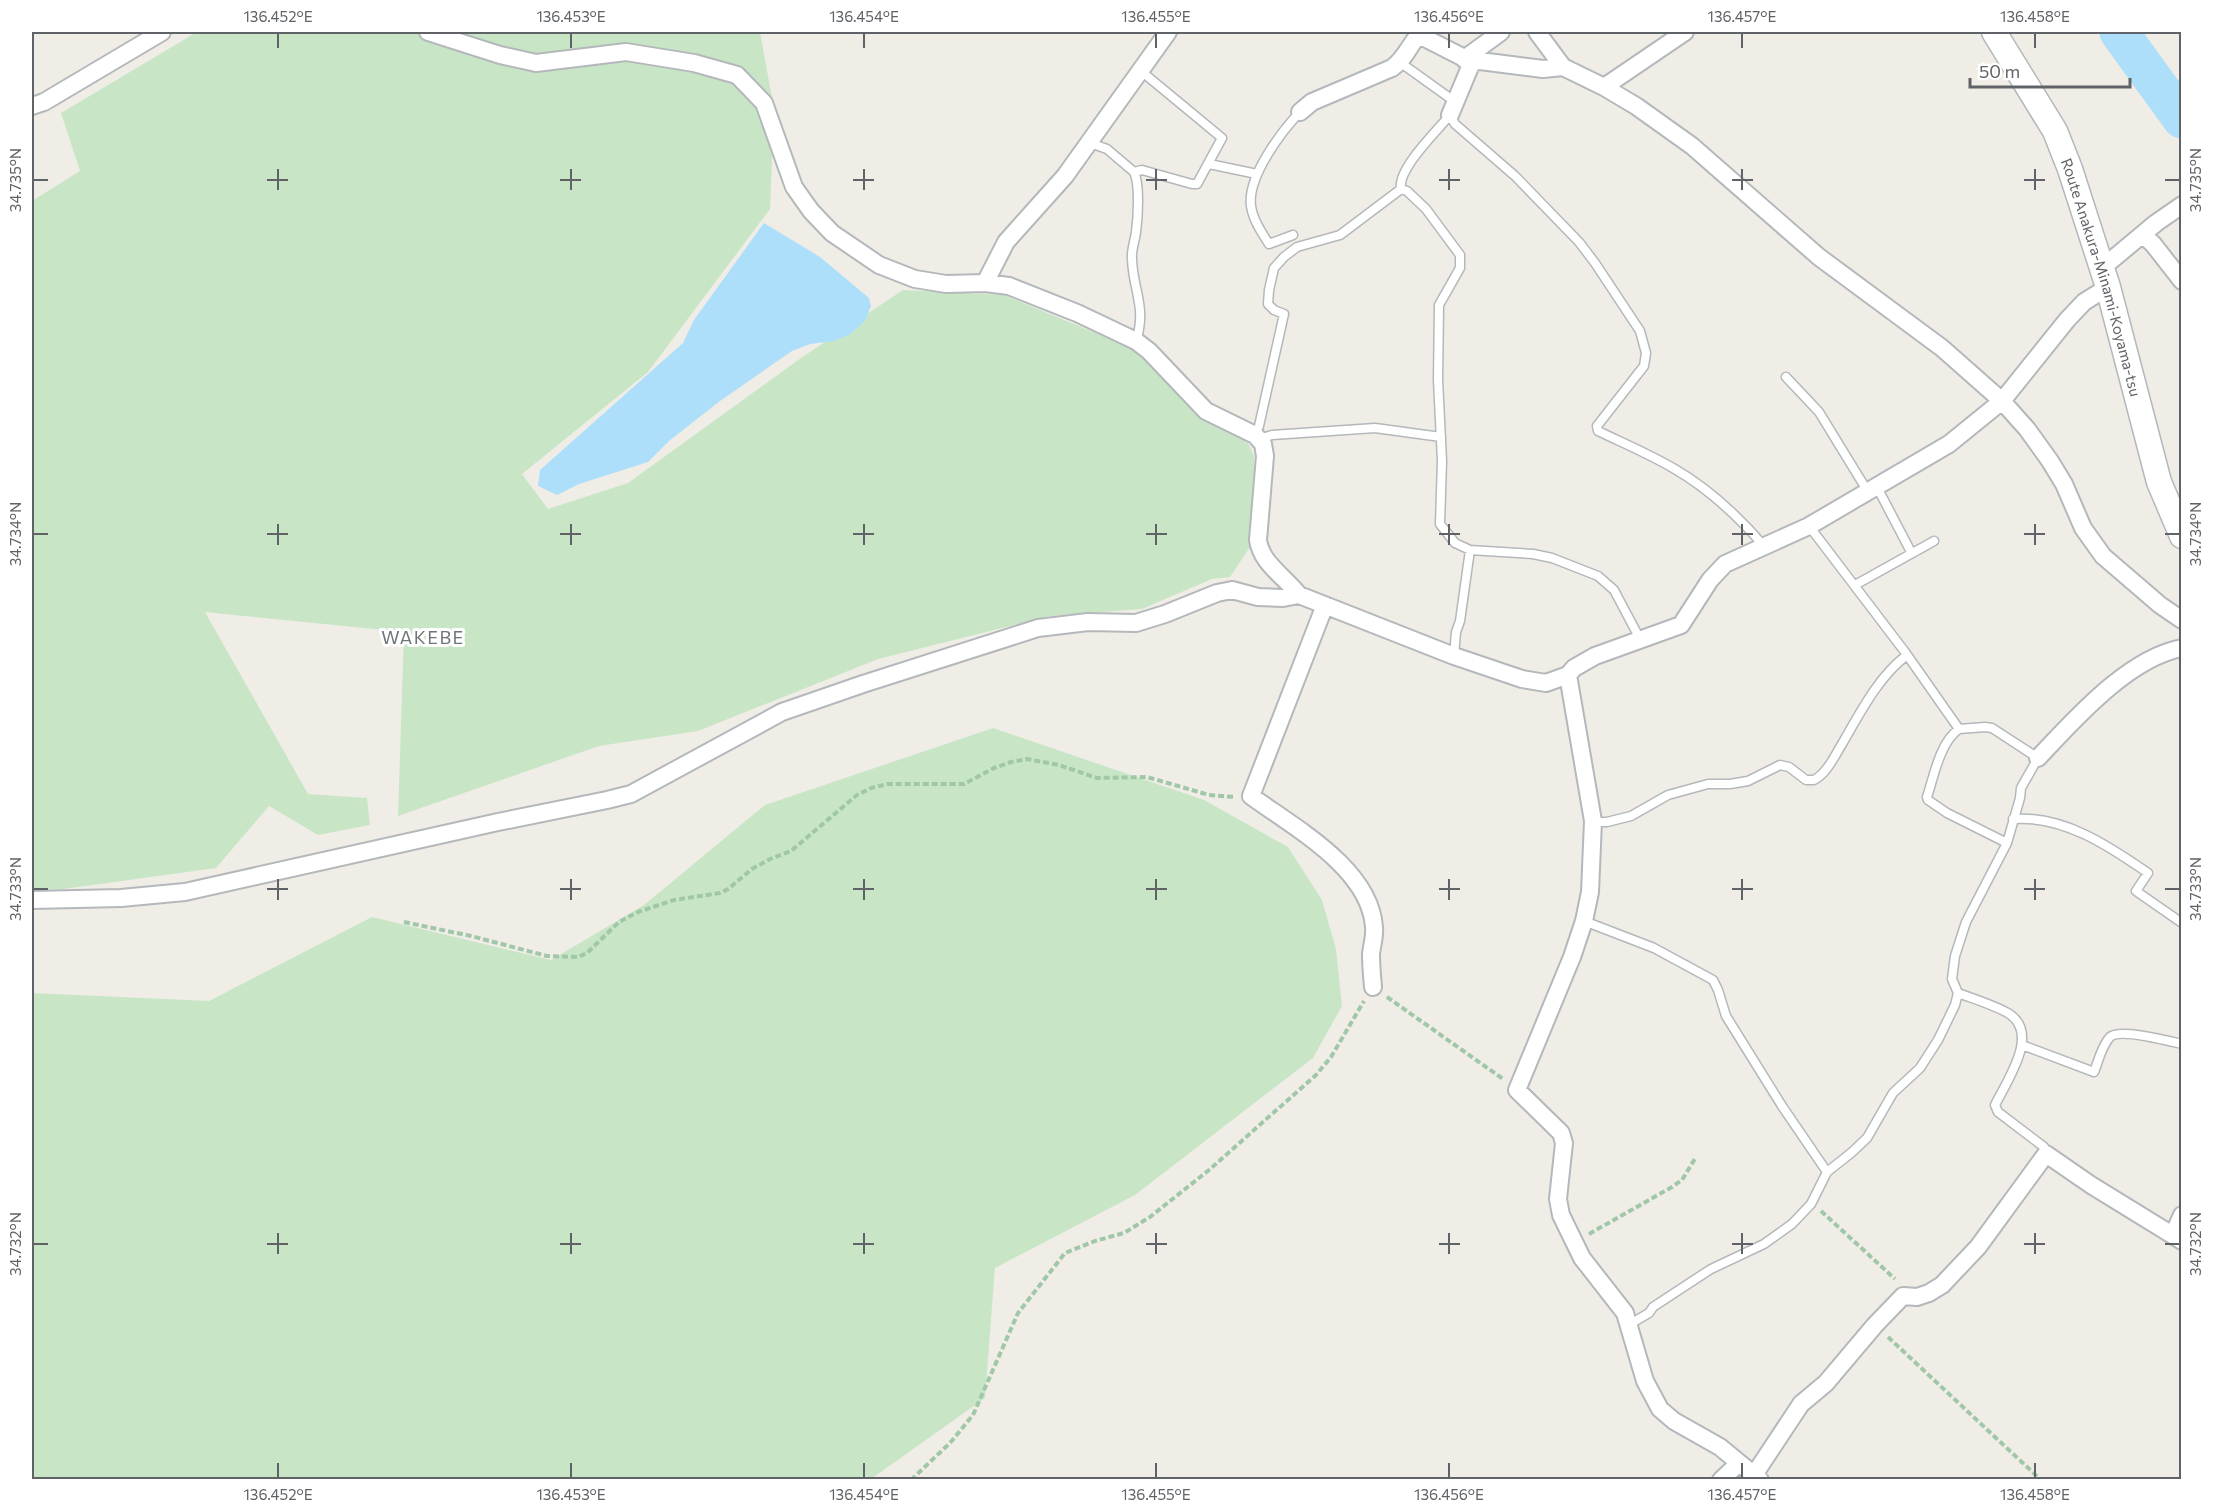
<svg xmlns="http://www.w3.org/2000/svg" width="2213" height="1511" viewBox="0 0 2213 1511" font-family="Commissioner,sans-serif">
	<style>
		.green { fill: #c8e6c6 }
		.water { fill: #addefa }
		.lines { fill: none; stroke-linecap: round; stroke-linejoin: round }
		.river { stroke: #addefa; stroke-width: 39 }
		.lane-casing { stroke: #b4b8bb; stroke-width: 11 }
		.street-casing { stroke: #b4b8bb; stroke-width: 20 }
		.secondary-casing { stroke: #b4b7bb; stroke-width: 27 }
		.path { stroke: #a0c7a8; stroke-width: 4; stroke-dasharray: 6 3; stroke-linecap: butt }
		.lane { stroke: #fff; stroke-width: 8 }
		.street { stroke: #fff; stroke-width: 16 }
		.secondary { stroke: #fff; stroke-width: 24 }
		.ticks { fill: none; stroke: #5f6367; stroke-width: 2 }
		.labels { text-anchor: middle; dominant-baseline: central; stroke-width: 6; stroke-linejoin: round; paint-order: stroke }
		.street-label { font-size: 15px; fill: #5f6367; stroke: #fff }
		.quarter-label { font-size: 18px; letter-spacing: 1.5px; fill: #707579; stroke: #fff }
		.neatline { fill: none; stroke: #5f6367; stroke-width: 2 }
		.ticks-label { font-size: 15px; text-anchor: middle; fill: #5f6367 }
	</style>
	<rect width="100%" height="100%" fill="#f0ede7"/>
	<!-- green -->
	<path class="green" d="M197,32H760L774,109L770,209L648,372L522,474L548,509L628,483L801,358L903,290L1004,295L1132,348L1198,413L1248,443L1254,456L1255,495L1250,547L1230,577L1212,579L1142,609L1050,616L878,659L698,731L599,746L398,816L404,632L205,612L308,794L367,798L370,825L318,835L269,806L216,868L64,889L32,890V201L80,171L61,113Z
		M993,728L1204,800L1288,847L1322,900L1336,949L1342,1006L1313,1058L1135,1195L995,1268L985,1398L871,1479H32V993L209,1001L372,917L551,960L644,905L765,805Z"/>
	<!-- water -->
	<path class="water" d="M764,223L820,257L869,298L871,306L865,321L849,335L834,341L810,344L792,351L720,401L669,441L648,462L579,484L557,495L538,486L540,470L683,343L694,320Z"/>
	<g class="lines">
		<!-- river -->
		<path class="river" d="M2119,32L2182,119"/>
		<!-- lane casing -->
		<g class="lane-casing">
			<path id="lane" d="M1401,63L1454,101
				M1090,143L1107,149L1134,172L1142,170L1192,184H1197L1222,138L1141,71
				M1209,164L1257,174
				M1134,172C1140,184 1138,217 1136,232C1135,241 1131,250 1132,259C1133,291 1147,307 1136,341
				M1293,235L1269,244C1262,233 1253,220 1251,206C1247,177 1281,132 1300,112
				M1786,377L1819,412L1868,492
				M1255,435L1259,426L1284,314L1274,310L1268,304L1269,290L1274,268L1284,257L1297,247L1340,235L1401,189
				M1259,439L1272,435L1375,428L1441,437
				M1877,487L1911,552
				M1855,585L1934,541
				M1640,639L1614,590L1598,576L1552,558L1533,554L1470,550L1455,543L1440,524L1442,461L1438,380L1439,305L1460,268V255L1426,209L1407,191L1401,189C1397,169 1437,131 1450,115L1455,124L1515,176L1579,242L1595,263L1640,331L1646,353L1644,366L1597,426L1598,431C1623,443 1649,454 1673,468C1708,488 1738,516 1764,546
				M1454,656L1456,632L1460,621L1470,550
				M1959,729C1940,742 1934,776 1927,797L1928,800L1947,813L2007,843
				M2013,819C2063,815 2109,846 2148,873L2136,891L2182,923
				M1593,822H1607L1631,816L1668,795L1708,784H1730L1748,781L1780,765L1789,767L1806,780H1814C1827,773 1834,757 1842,744C1860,713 1878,677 1907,655
				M1584,921L1654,948L1713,980L1718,990L1726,1016L1782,1106L1827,1172
				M1958,993C1974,999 1991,1004 2006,1012C2042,1031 2008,1079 1995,1105L1998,1112L2044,1147L2046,1154
				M2022,1045L2094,1072C2098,1062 2102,1045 2110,1037C2119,1028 2169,1041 2182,1044
				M1630,1324L1649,1313L1653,1307L1711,1269L1764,1244L1792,1224L1811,1204L1827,1172L1851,1153L1867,1138L1893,1093L1920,1068L1938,1040L1955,1005L1958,993L1952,979L1955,956L1966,922L2007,843L2020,798L2021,788L2038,758L1992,728L1985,727L1959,729L1905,652L1809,526"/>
		</g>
		<!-- street casing -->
		<g class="street-casing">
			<path id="street" d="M428,32L500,55L536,63L626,52L694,63L737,75L764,103L794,187L811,211L832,233L879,265L915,279L946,284L985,283L1009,286L1077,313L1136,341L1149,351L1206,411L1255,435L1263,444L1265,456L1258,540C1261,563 1285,577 1299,595
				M1417,32L1421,36L1472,62L1480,61L1543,69L1563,67
				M1537,32L1563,67L1604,87L1636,106L1692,146L1819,257L1942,348L2002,401L2027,429L2050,461L2064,484L2083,528L2103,556L2160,605L2182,620
				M1464,59L1501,32
				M1604,87L1685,32
				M32,106L44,102L162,32
				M1300,112L1312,102L1392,68C1404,60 1410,45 1419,34
				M1450,115L1472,62
				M2143,235L2153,244L2182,281
				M2102,268L2156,223L2182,205
				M985,283L1006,242L1065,176L1168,32
				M1325,605L1251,796C1293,827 1370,868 1374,927C1375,936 1372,945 1371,954C1371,965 1372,976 1373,987
				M1568,675L1593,821L1590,892L1584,921L1572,957L1517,1090L1561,1133L1564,1143L1558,1199L1561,1215L1582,1258L1625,1313L1645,1381L1660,1409L1674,1421L1720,1447L1760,1480
				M2038,758C2074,720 2128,658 2182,648
				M32,900L121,898L185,892L498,822L607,800L631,794L782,712L863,684L1038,628L1088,622L1136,623L1165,614L1217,593L1232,590L1258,597L1283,598L1299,595L1454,656L1522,679L1546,683L1568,675L1574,668L1595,656L1681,625L1710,580L1725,564L1809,526L1949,444L2002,401L2067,320L2084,302L2108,287
				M2173,1235L2182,1215
				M1754,1475L1801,1404L1826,1383L1875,1325L1903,1296L1917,1297L1929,1293L1942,1285L1978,1247L2046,1154L2091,1185L2182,1241
				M1721,1480L1739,1463"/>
		</g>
		<!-- secondary casing -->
		<g class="secondary-casing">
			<g id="secondary">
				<path id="s1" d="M1994,32L2055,131L2070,169L2108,287L2159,482L2182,536"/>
			</g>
		</g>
		<!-- path -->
		<path class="path" d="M404,922L471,936L547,956L578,957L587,953L619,922L638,912L674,900L720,893L728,889L752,869L770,859L791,851L857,795L871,788L888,784H964L994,768L1011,762L1027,759L1059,765L1097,778L1147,777L1209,795L1235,797
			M1387,997L1503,1079
			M1821,1211L1895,1279
			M1589,1234L1672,1187L1682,1180L1696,1157
			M1888,1337L2041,1480
			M911,1480L950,1443L973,1415L1018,1313L1065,1253L1095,1241L1124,1233L1150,1217L1209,1170L1316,1075L1331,1057L1364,1001"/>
		<!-- lane -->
		<use href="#lane" class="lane"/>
		<!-- street -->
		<use href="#street" class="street"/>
		<!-- secondary -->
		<use href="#secondary" class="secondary"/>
	</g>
	<!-- ticks -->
	<path class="ticks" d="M278,33V48M571,33V48M864,33V48M1156,33V48M1449,33V48M1742,33V48M2035,33V48M278,169V190M571,169V190M864,169V190M1156,169V190M1449,169V190M1742,169V190M2035,169V190M33,180H48M267,180H288M560,180H581M853,180H874M1146,180H1167M1439,180H1460M1732,180H1753M2024,180H2045M2165,180H2180M278,524V545M571,524V545M864,524V545M1156,524V545M1449,524V545M1742,524V545M2035,524V545M33,534H48M267,534H288M560,534H581M853,534H874M1146,534H1167M1439,534H1460M1732,534H1753M2024,534H2045M2165,534H2180M278,879V900M571,879V900M864,879V900M1156,879V900M1449,879V900M1742,879V900M2035,879V900M33,889H48M267,889H288M560,889H581M853,889H874M1146,889H1167M1439,889H1460M1732,889H1753M2024,889H2045M2165,889H2180M278,1233V1254M571,1233V1254M864,1233V1254M1156,1233V1254M1449,1233V1254M1742,1233V1254M2035,1233V1254M33,1244H48M267,1244H288M560,1244H581M853,1244H874M1146,1244H1167M1439,1244H1460M1732,1244H1753M2024,1244H2045M2165,1244H2180M278,1463V1478M571,1463V1478M864,1463V1478M1156,1463V1478M1449,1463V1478M1742,1463V1478M2035,1463V1478"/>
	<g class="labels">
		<!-- street labels -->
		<g class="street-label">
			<text stroke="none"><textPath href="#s1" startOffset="270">Route Anakura-Minami-Koyama-tsu</textPath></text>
		</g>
		<!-- quarter labels -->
		<g class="quarter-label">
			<text x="423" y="637">WAKEBE</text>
		</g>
	</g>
	<!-- border -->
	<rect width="2213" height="1511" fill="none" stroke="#ffffff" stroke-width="66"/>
	<!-- scale -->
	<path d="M1970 78v9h160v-9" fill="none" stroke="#5f6367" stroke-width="3"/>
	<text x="1979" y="78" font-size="18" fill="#5f6367" stroke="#ffffff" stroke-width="4.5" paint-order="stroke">50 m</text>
	<rect x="33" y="33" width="2147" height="1445" class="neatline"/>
	<g class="ticks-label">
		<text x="278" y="22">136.452°E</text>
		<text x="571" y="22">136.453°E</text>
		<text x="864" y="22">136.454°E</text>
		<text x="1156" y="22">136.455°E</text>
		<text x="1449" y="22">136.456°E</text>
		<text x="1742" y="22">136.457°E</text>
		<text x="2035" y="22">136.458°E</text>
		<text transform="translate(16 180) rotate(-90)" y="5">34.735°N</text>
		<text transform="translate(2196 180) rotate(-90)" y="5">34.735°N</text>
		<text transform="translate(16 534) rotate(-90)" y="5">34.734°N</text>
		<text transform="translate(2196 534) rotate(-90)" y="5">34.734°N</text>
		<text transform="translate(16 889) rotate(-90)" y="5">34.733°N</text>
		<text transform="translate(2196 889) rotate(-90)" y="5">34.733°N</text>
		<text transform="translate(16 1244) rotate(-90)" y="5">34.732°N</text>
		<text transform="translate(2196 1244) rotate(-90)" y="5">34.732°N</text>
		<text x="278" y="1500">136.452°E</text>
		<text x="571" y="1500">136.453°E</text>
		<text x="864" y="1500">136.454°E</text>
		<text x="1156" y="1500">136.455°E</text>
		<text x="1449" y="1500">136.456°E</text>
		<text x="1742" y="1500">136.457°E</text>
		<text x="2035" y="1500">136.458°E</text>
	</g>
</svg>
